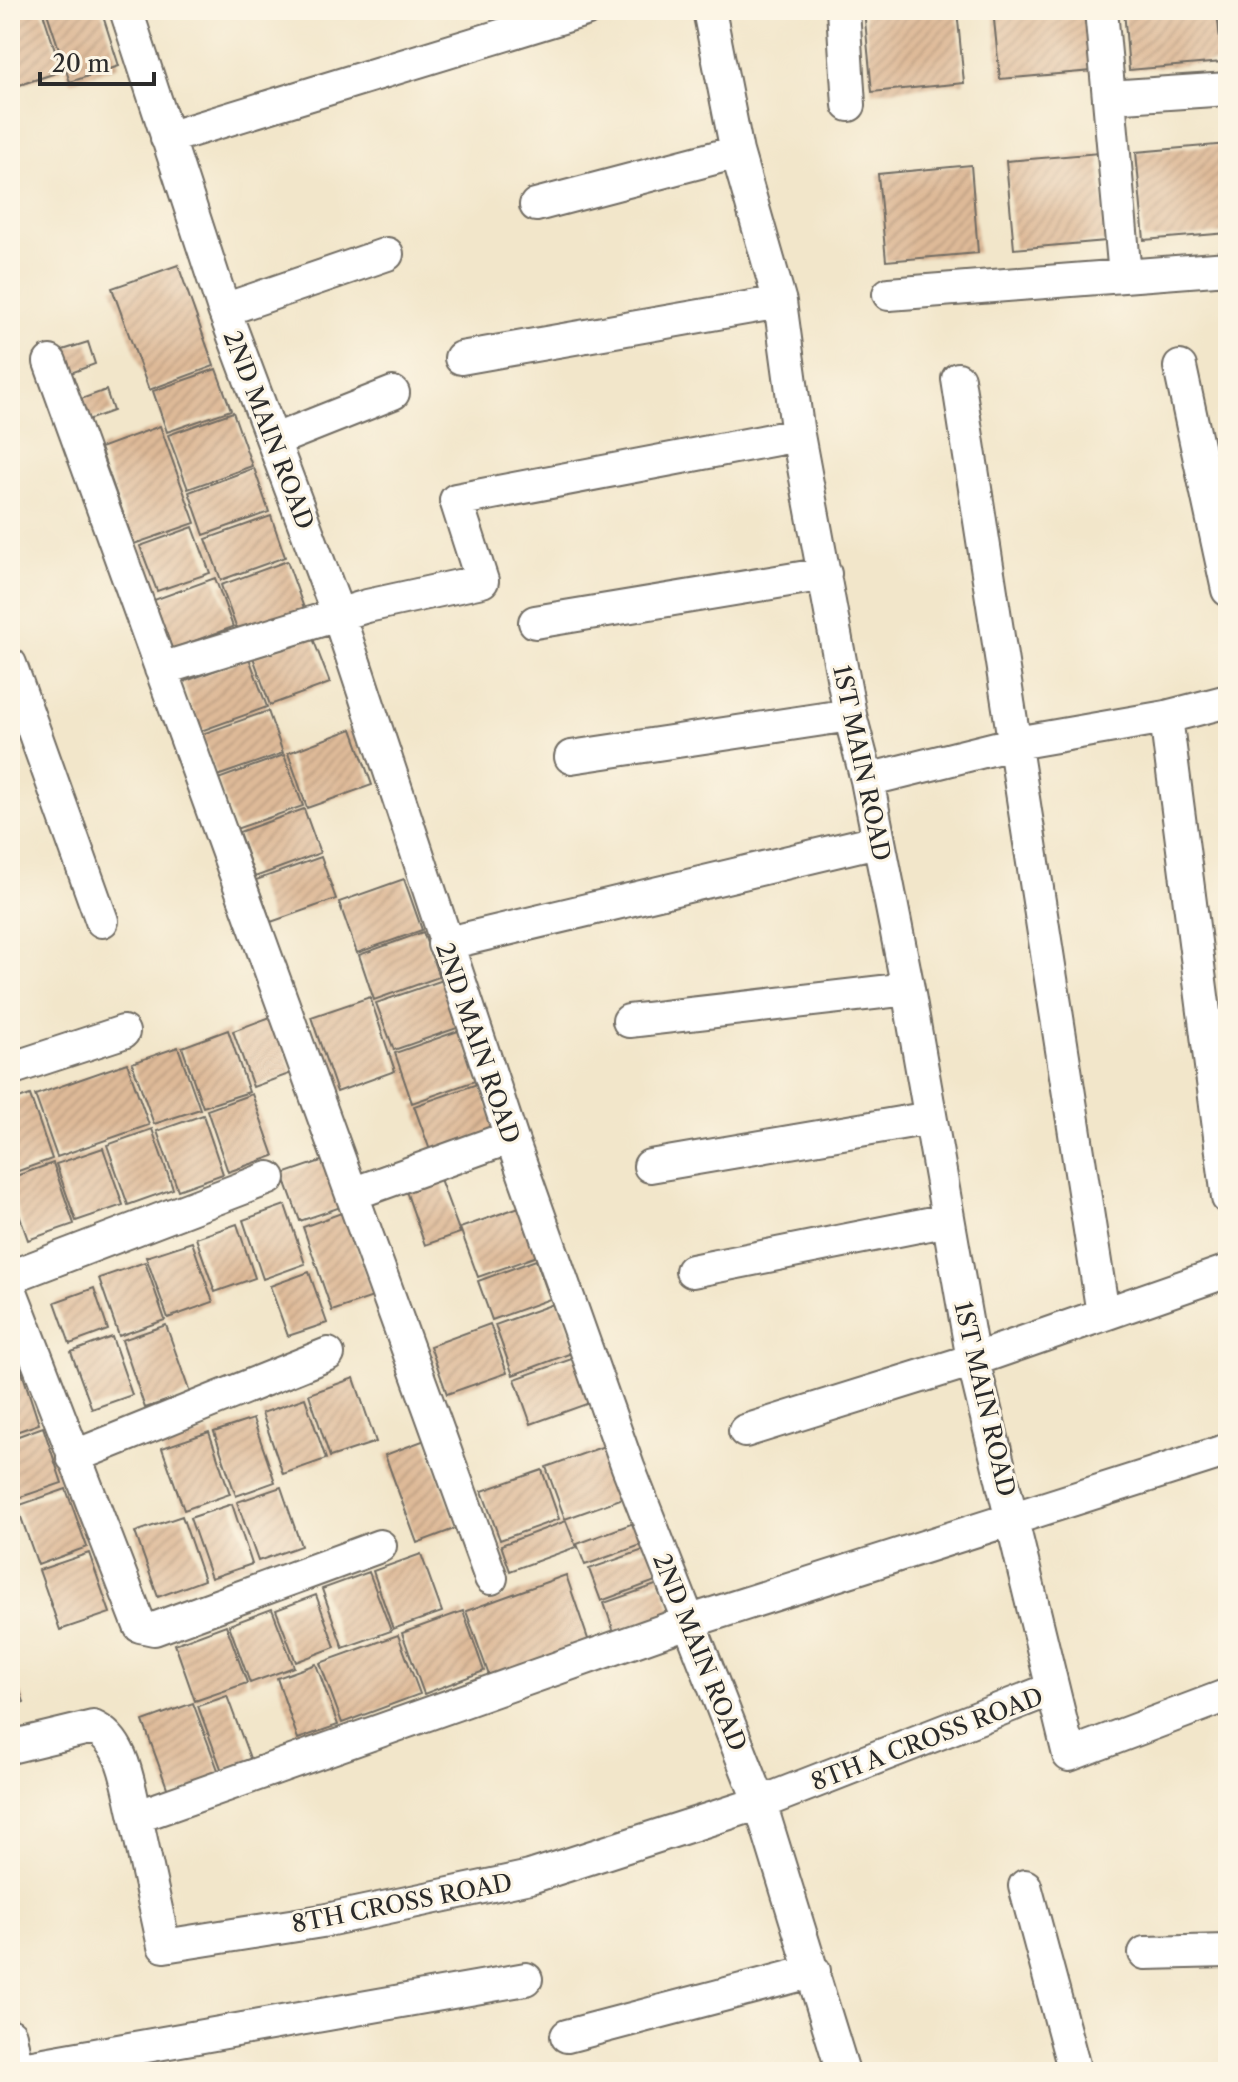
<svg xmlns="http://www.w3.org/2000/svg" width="1238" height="2082" viewBox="0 0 1238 2082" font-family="'Libre Caslon Text',serif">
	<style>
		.building { fill: url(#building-hatch) }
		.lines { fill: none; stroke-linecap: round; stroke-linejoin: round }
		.minor-casing { stroke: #716c63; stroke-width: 36 }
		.minor { stroke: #fff; stroke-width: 32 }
		.labels { text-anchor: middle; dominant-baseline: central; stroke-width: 6; stroke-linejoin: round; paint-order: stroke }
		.street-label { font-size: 24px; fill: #2b2b2b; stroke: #fcf5e5 }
	</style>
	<defs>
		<pattern id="building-hatch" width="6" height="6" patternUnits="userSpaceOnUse" patternTransform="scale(2)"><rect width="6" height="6" fill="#deba98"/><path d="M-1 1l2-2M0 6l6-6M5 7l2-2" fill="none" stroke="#bfa083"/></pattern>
	</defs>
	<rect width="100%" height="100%" fill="#fcf5e5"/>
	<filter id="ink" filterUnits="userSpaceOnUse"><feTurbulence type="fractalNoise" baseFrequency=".0125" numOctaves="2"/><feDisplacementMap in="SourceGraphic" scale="16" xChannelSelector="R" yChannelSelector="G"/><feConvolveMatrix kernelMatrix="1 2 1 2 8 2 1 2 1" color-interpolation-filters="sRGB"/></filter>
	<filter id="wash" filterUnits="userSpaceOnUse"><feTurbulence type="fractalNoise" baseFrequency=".006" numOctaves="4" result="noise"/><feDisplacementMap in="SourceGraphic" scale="32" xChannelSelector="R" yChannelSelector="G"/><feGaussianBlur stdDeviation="1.8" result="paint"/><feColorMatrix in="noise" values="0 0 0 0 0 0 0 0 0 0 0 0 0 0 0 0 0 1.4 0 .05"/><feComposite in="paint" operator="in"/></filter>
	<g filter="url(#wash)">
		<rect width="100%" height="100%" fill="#f2e6ca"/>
		<g id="blocks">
			<!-- building -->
			<path class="building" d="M10,10H42L62,71L10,88Z
				M46,10H101L119,66L70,82Z
				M864,10H957L964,83L872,92Z
				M993,10H1087L1092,71L1000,79Z
				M1124,10H1217L1222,62L1129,70Z
				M1228,144V233L1144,240L1136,152Z
				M1099,153L1106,241L1014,249L1006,161Z
				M971,165L978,253L886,261L878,174Z
				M178,265L214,366L149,390L112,288Z
				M88,342L95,364L71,373L63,350Z
				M216,369L231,410L167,432L153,391Z
				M106,390L113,411L88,420L81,399Z
				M233,412L252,466L188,489L168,435Z
				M160,426L195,523L134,544L100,448Z
				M254,468L269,512L204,535L189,492Z
				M271,516L285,557L221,580L206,539Z
				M193,527L210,573L157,591L140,546Z
				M287,561L305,611L239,635L221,585Z
				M215,578L233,627L172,649L154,600Z
				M312,636L330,683L270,705L253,657Z
				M249,658L267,707L201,731L183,682Z
				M268,711L283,753L217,776L202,734Z
				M352,729L372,785L307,808L288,753Z
				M284,755L303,806L236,829L218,779Z
				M304,809L320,853L255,877L239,832Z
				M321,857L336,899L271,922L256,880Z
				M404,879L422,930L357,953L339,902Z
				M423,932L439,977L374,1000L359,955Z
				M443,980L460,1027L394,1050L376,1003Z
				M370,997L395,1071L337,1092L311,1017Z
				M273,1016L292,1073L253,1087L233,1031Z
				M228,1030L249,1092L203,1107L182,1047Z
				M461,1030L478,1080L412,1103L395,1053Z
				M178,1047L200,1109L154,1124L132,1063Z
				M127,1063L149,1125L57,1157L35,1095Z
				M480,1083L496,1130L431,1153L414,1106Z
				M252,1094L274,1156L228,1172L207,1110Z
				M30,1095L52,1159L10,1174V1102Z
				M203,1115L223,1174L178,1190L157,1131Z
				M152,1129L173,1189L128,1205L107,1145Z
				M103,1148L123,1205L76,1221L56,1164Z
				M324,1160L341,1207L300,1221L283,1174Z
				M53,1163L74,1224L28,1240L10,1189V1178Z
				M440,1179L460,1233L425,1245L406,1191Z
				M285,1205L305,1264L263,1279L243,1220Z
				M522,1206L540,1255L478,1277L460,1228Z
				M344,1212L373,1297L332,1311L303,1227Z
				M237,1224L255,1278L215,1292L196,1238Z
				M192,1242L213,1302L168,1318L146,1257Z
				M536,1260L550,1299L492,1320L478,1281Z
				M145,1262L165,1320L119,1336L99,1278Z
				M309,1272L327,1323L288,1336L270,1286Z
				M94,1288L108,1330L70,1344L55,1302Z
				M559,1302L577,1351L513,1375L495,1325Z
				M490,1324L507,1373L447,1394L430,1346Z
				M166,1325L190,1393L145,1408L122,1340Z
				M112,1337L132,1395L92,1409L71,1352Z
				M580,1356L595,1401L531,1424L515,1379Z
				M20,1366L39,1424L10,1434V1369Z
				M354,1378L376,1442L330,1457L309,1394Z
				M305,1398L326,1459L283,1474L262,1413Z
				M253,1419L275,1482L236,1496L214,1432Z
				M43,1427L62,1483L15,1499L10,1485V1439Z
				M209,1432L230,1494L184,1510L162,1448Z
				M425,1440L457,1528L417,1543L385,1455Z
				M610,1444L629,1496L565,1519L546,1467Z
				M542,1470L559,1519L500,1540L482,1491Z
				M281,1487L301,1546L258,1561L237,1502Z
				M66,1489L87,1547L38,1565L17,1506Z
				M232,1504L252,1564L211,1578L190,1518Z
				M182,1516L204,1580L158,1597L135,1532Z
				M566,1521L576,1547L510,1571L501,1545Z
				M639,1521L647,1543L585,1565L577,1544Z
				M649,1548L661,1579L601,1601L589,1569Z
				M89,1553L110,1613L60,1630L39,1570Z
				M421,1554L442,1612L393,1629L373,1571Z
				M369,1572L391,1631L343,1648L322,1589Z
				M566,1575L590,1645L491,1681L466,1611Z
				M661,1583L672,1611L614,1632L604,1603Z
				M316,1595L335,1647L296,1662L276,1610Z
				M272,1609L294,1667L250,1683L229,1625Z
				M463,1611L484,1671L424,1694L402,1633Z
				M226,1625L247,1683L195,1701L175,1644Z
				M398,1635L420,1694L342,1723L320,1663Z
				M316,1664L338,1725L298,1739L277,1678Z
				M10,1665L24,1702L10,1707Z
				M227,1696L251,1761L222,1771L198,1706Z
				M193,1703L221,1778L170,1796L143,1721Z"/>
		</g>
	</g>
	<g filter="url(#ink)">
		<use href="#blocks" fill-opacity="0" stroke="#716c63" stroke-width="2"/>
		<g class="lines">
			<!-- minor casing -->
			<g class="minor-casing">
				<path id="minor" d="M126,10L224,310L338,614L511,1137L628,1467L760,1803L843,2072
					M709,10L737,152L780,302L798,435L850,715L867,780L908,989L973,1360L1069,1755L1228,1695
					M843,10L849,105
					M1101,10L1125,276
					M1109,97L1228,89
					M167,138L585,10
					M536,205L737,152
					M889,294L1228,268
					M224,310L387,254
					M461,358L780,302
					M50,362L491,1578
					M1180,367L1228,590
					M958,379L1103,1314
					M275,440L393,393
					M535,622L825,574
					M10,664L102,921
					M161,669L367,606L482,581L456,500L798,435
					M1166,717L1228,1198
					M571,757L850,715
					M867,780L1016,743L1166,717L1228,701
					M444,944L877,841
					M629,1021L908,989
					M10,1069L123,1032
					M650,1166L930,1118
					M352,1194L511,1137
					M692,1271L948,1220
					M10,1277L269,1178
					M10,1289L140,1626L154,1629L380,1546
					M745,1431L973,1360L1228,1271
					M73,1457L328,1354
					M10,1747L93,1727C125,1741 128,1786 136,1817L688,1622L1228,1450
					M136,1817L164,1946L322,1921L530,1877L760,1803L1052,1689
					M1025,1886L1075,2072
					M1145,1953L1228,1951
					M10,2035L17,2072
					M567,2036L814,1971
					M16,2069L526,1979"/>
			</g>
			<!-- minor -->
			<use href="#minor" class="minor"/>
		</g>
	</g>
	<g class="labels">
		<!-- street labels -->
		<g class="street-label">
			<text transform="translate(269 430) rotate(69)">2ND MAIN ROAD</text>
			<text transform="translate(862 763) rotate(78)">1ST MAIN ROAD</text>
			<text transform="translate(478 1043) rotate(71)">2ND MAIN ROAD</text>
			<text transform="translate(985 1399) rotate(77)">1ST MAIN ROAD</text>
			<text transform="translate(700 1652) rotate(68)">2ND MAIN ROAD</text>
			<text transform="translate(927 1739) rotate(-21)">8TH A CROSS ROAD</text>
			<text transform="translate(402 1903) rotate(-11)">8TH CROSS ROAD</text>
		</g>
	</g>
	<!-- margin -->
	<rect width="1238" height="2082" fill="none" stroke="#fcf5e5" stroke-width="40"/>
	<!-- scale -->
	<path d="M40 72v12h114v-12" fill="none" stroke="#2b2b2b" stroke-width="4"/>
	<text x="52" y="72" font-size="24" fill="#2b2b2b" stroke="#fcf5e5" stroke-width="6" paint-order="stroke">20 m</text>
</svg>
